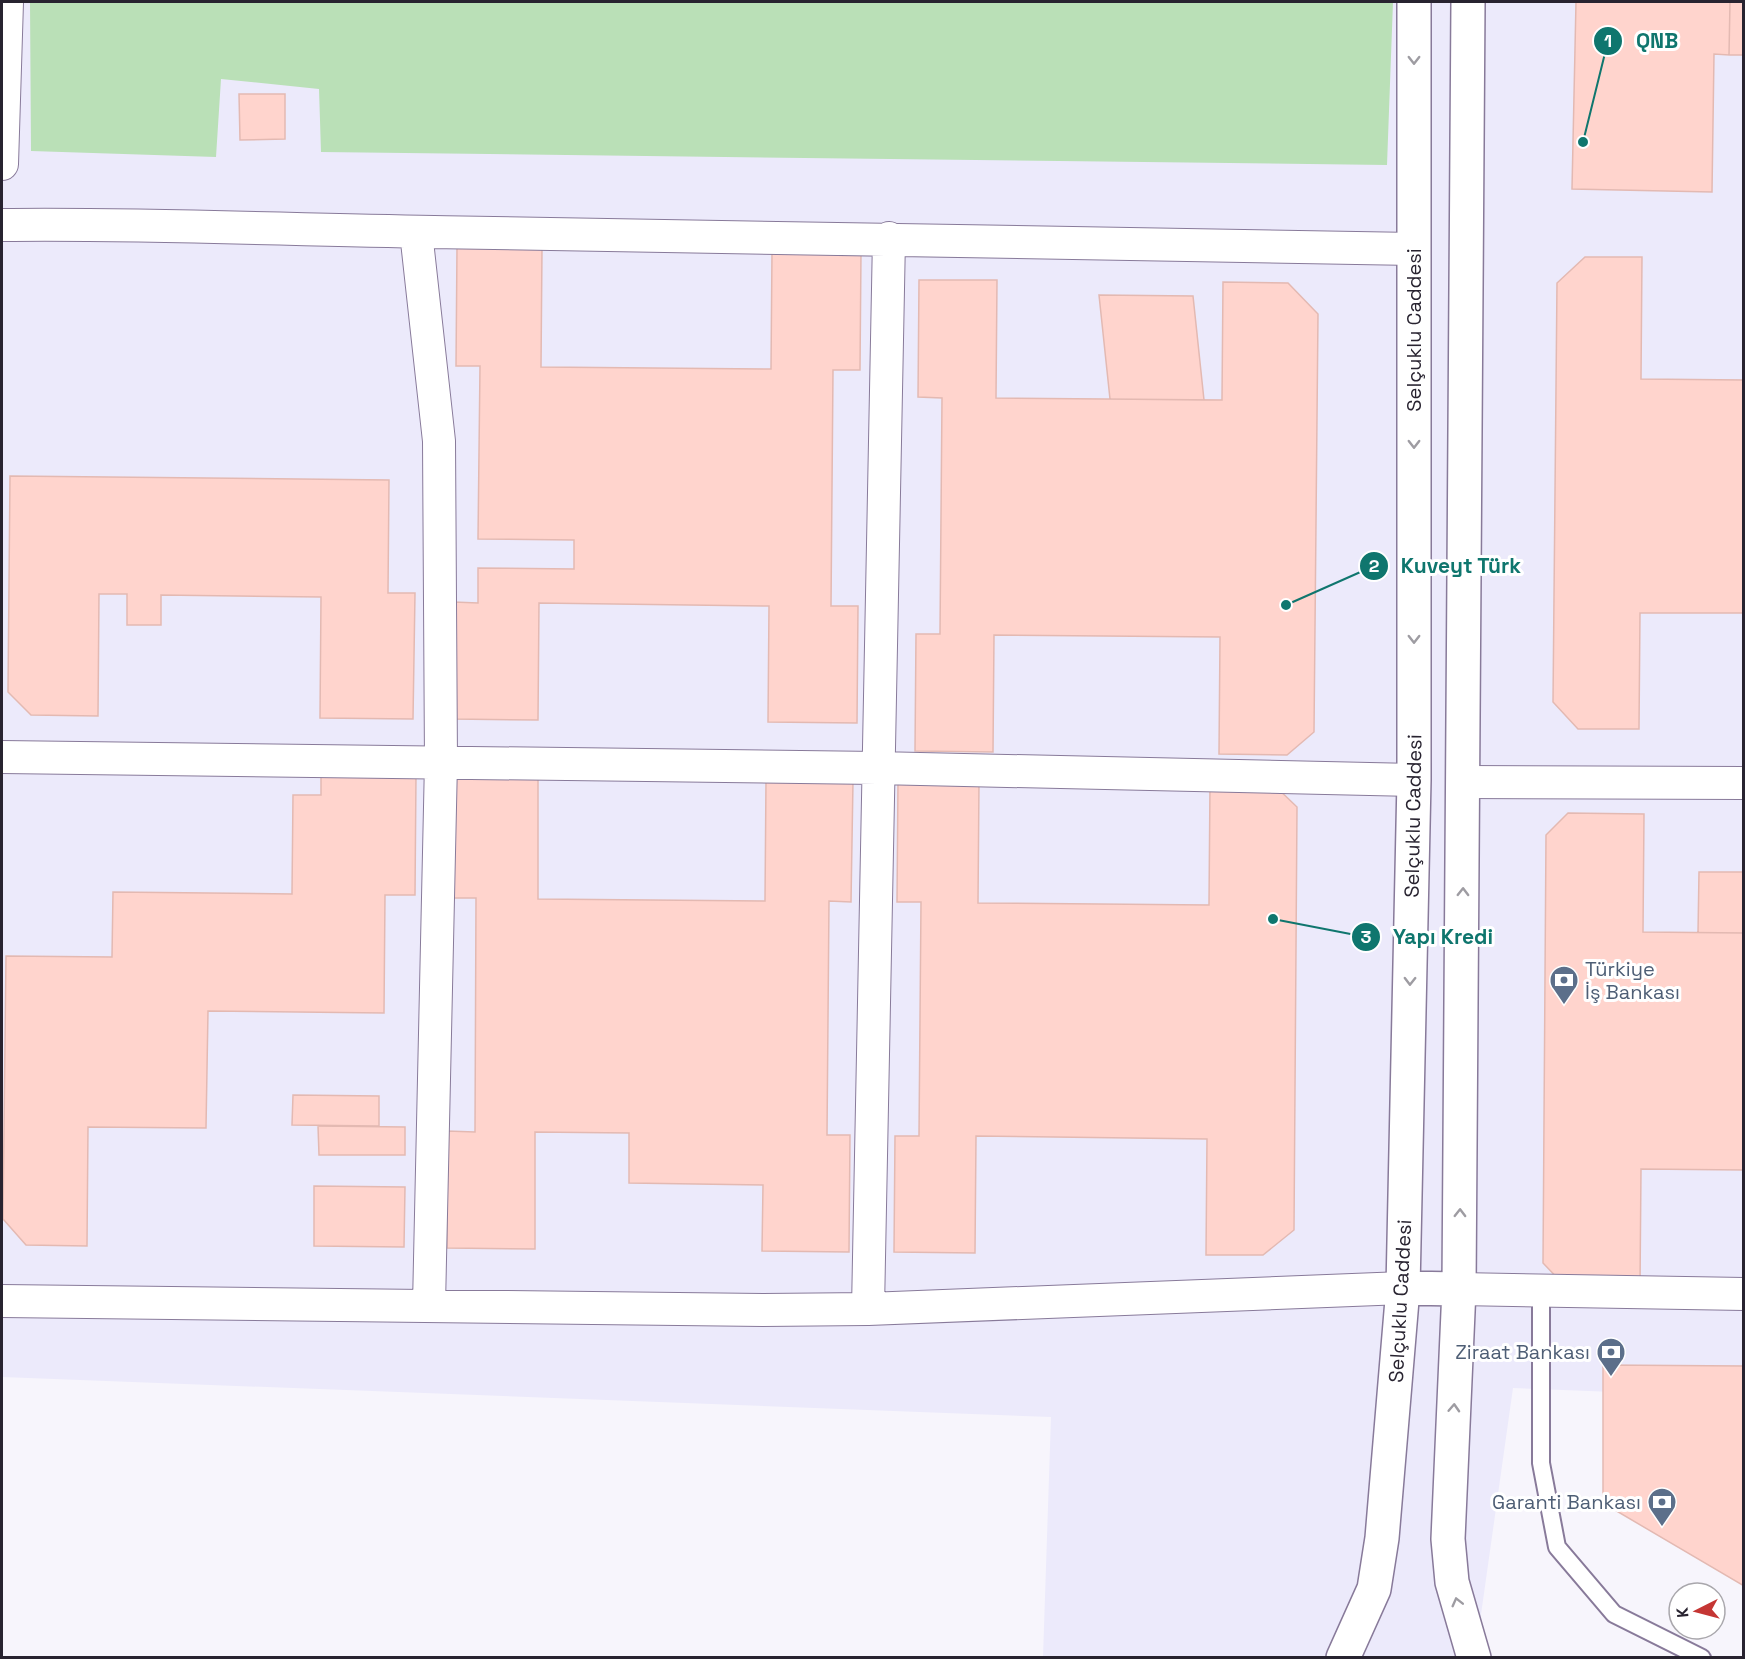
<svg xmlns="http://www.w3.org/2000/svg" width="1745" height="1659" viewBox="0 0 1745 1659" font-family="'Space Grotesk',sans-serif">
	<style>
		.industrial { fill: #eceafb }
		.green { fill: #bae0b7 }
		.building { fill: #ffd4cd; stroke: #e3b9b2; stroke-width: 1.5 }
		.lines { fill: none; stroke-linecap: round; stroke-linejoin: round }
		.service-casing { stroke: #887a9a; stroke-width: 20 }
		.minor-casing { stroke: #887a9a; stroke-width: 34 }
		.tertiary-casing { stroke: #887a9a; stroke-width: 36 }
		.service { stroke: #fff; stroke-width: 16 }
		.minor { stroke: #fff; stroke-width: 32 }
		.tertiary { stroke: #fff; stroke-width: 33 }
		.oneway { stroke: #9e9ca2 }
		.labels { text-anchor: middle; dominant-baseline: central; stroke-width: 6; stroke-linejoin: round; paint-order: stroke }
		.street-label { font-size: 20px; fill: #282330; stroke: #fff }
		.service-label { font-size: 20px; fill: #4e5e75; stroke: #fff; text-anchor: end }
		.leader { fill: none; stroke: #0f766e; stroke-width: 2 }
		.callout-dot { fill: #0f766e; stroke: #fff; stroke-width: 2 }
		.mark-label { font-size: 18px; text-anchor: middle; font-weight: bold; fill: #fff }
		.callout-label { font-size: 21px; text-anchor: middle; font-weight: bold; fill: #0f766e; stroke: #fff; stroke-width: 6; stroke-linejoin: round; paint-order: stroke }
	</style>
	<rect width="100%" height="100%" fill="#f7f5fc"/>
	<!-- industrial -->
	<path class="industrial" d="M2,2H1743V1397L1513,1388L1475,1657H1043L1051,1417L2,1377Z"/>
	<!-- green -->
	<path class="green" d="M30,2H1393L1387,165L321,152L319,89L221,79L216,157L31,151Z"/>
	<!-- building -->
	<path class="building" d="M1576,2H1730L1729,55L1714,54L1712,192L1572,189Z
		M1730,2H1744V55H1729Z
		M239,94H285V139L240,140Z
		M457,248L542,249L541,367L771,369L772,252H861L860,370H833L831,606H858L857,723L768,722L769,606L539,603L538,720L453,719L454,602L478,603V568L574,569V540L478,539L480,366H456Z
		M1585,257H1642L1641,379L1744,380V613H1640L1639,729H1578L1553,702L1557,283Z
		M919,280H997L996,398L1222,400L1223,282L1288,283L1318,314L1314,732L1287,755L1219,754L1220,637L994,635L993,752L915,751L916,634H940L942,398L918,397Z
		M1099,295L1193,296L1204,400L1110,399Z
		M10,476L389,480L388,593H415L413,719L320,718L321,597L161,595V625H127V594H99L98,716L31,715L8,692Z
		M321,773L416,774L415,895H385L384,1013L208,1011L206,1128L88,1127L87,1246L26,1245L3,1219L6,956L112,957L113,892L292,894L293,795H321Z
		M450,777L538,778V899L765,901L766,780L853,781L851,902L829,901L827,1135H850L849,1252L762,1251L763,1185L629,1183V1133L535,1132V1249L447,1248V1131L475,1132L476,898H449Z
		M898,781L979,782L978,903L1209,905L1210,784L1274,785L1297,807L1294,1230L1263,1255H1206L1207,1139L976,1136L975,1253L894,1252L895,1136H919L921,902H897Z
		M1568,813L1644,814L1643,932L1744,933V1170L1641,1169L1640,1286H1565L1543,1263L1546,835Z
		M1699,872H1744V933H1698Z
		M293,1095L379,1096V1126L292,1125Z
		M318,1126L405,1127V1155H319Z
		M314,1186L405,1187L404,1247L314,1246Z
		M1603,1365L1744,1366V1586L1603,1503Z"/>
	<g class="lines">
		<!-- service casing -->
		<g class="service-casing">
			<path id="service" d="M1541,1290V1463L1557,1547L1614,1614L1702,1658"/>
		</g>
		<!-- minor casing -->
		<g class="minor-casing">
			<path id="minor" d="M2,164L7,2
				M2,225C146,223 290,230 434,232C761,236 1088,241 1414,249
				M416,232L439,441L441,762L429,1305
				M2,757L877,768L1414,780
				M1464,782L1744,783
				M1459,1289L1744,1294
				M2,1301L763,1310L868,1309L1403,1288
				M868,1309L889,238"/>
		</g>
		<!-- tertiary casing -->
		<g class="tertiary-casing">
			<path id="tertiary" d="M1468,2L1459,1289L1448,1539L1452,1582L1474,1658
				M1403,1288L1459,1289
				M1343,1658L1374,1589L1382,1538L1403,1288L1414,780V2"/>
		</g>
		<!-- service -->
		<use href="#service" class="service"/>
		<!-- minor -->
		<use href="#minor" class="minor"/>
		<!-- tertiary -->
		<use href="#tertiary" class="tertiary"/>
	</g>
	<!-- one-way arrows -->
	<defs><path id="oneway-chevron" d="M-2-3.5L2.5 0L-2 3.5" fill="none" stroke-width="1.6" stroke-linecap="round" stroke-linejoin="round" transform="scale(1.5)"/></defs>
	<g class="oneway">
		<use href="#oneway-chevron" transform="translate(1414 60) rotate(90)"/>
		<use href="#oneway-chevron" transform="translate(1414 444) rotate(90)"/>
		<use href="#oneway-chevron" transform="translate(1414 639) rotate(90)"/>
		<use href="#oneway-chevron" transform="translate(1463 892) rotate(-89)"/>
		<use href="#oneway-chevron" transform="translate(1410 981) rotate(91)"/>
		<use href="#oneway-chevron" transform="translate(1460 1213) rotate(-89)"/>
		<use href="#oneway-chevron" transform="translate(1454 1408) rotate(-87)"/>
		<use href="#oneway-chevron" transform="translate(1457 1602) rotate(-104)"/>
	</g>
	<!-- icons -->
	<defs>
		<g id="bank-pin" transform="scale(1.5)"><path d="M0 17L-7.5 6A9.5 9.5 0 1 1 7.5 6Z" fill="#5c6f8a" stroke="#fff"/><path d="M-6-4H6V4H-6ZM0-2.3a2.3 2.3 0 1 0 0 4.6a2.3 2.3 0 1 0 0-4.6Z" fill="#fff"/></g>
	</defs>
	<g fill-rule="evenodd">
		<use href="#bank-pin" x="1564" y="980"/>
		<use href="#bank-pin" x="1611" y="1352"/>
		<use href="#bank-pin" x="1662" y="1502"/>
	</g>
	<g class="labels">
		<!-- street labels -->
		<g class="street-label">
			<text transform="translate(1414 330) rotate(-90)">Selçuklu Caddesi</text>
			<text transform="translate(1413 816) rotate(-89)">Selçuklu Caddesi</text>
			<text transform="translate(1400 1301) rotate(-87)">Selçuklu Caddesi</text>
		</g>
		<!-- service labels -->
		<g class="service-label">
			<text x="1585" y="969" text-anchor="start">Türkiye<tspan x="1585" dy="23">İş Bankası</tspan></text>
			<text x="1590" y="1352">Ziraat Bankası</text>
			<text x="1641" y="1502">Garanti Bankası</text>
		</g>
	</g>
	<!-- callouts -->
	<path class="leader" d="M1583 142L1608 41M1286 605L1374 566M1273 919L1366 937"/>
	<g class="callout-dot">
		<circle cx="1583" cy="142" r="6"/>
		<circle cx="1286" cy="605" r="6"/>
		<circle cx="1273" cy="919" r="6"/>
		<circle cx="1608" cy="41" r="15"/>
		<circle cx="1374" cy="566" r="15"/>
		<circle cx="1366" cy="937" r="15"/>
	</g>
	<g class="mark-label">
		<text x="1608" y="47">1</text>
		<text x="1374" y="572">2</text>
		<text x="1366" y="943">3</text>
	</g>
	<g class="callout-label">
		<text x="1657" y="48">QNB</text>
		<text x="1461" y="573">Kuveyt Türk</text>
		<text x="1443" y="944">Yapı Kredi</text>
	</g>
	<!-- border -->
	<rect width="1745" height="1659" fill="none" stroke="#282330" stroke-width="6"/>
	<!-- north arrow -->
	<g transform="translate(1697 1611) rotate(264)"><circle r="28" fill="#ffffff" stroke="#a9a7ac" stroke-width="1.5"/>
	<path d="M0-4.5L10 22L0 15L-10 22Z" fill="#c53634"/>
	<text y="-9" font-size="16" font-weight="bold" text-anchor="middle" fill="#282330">K</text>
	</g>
</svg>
